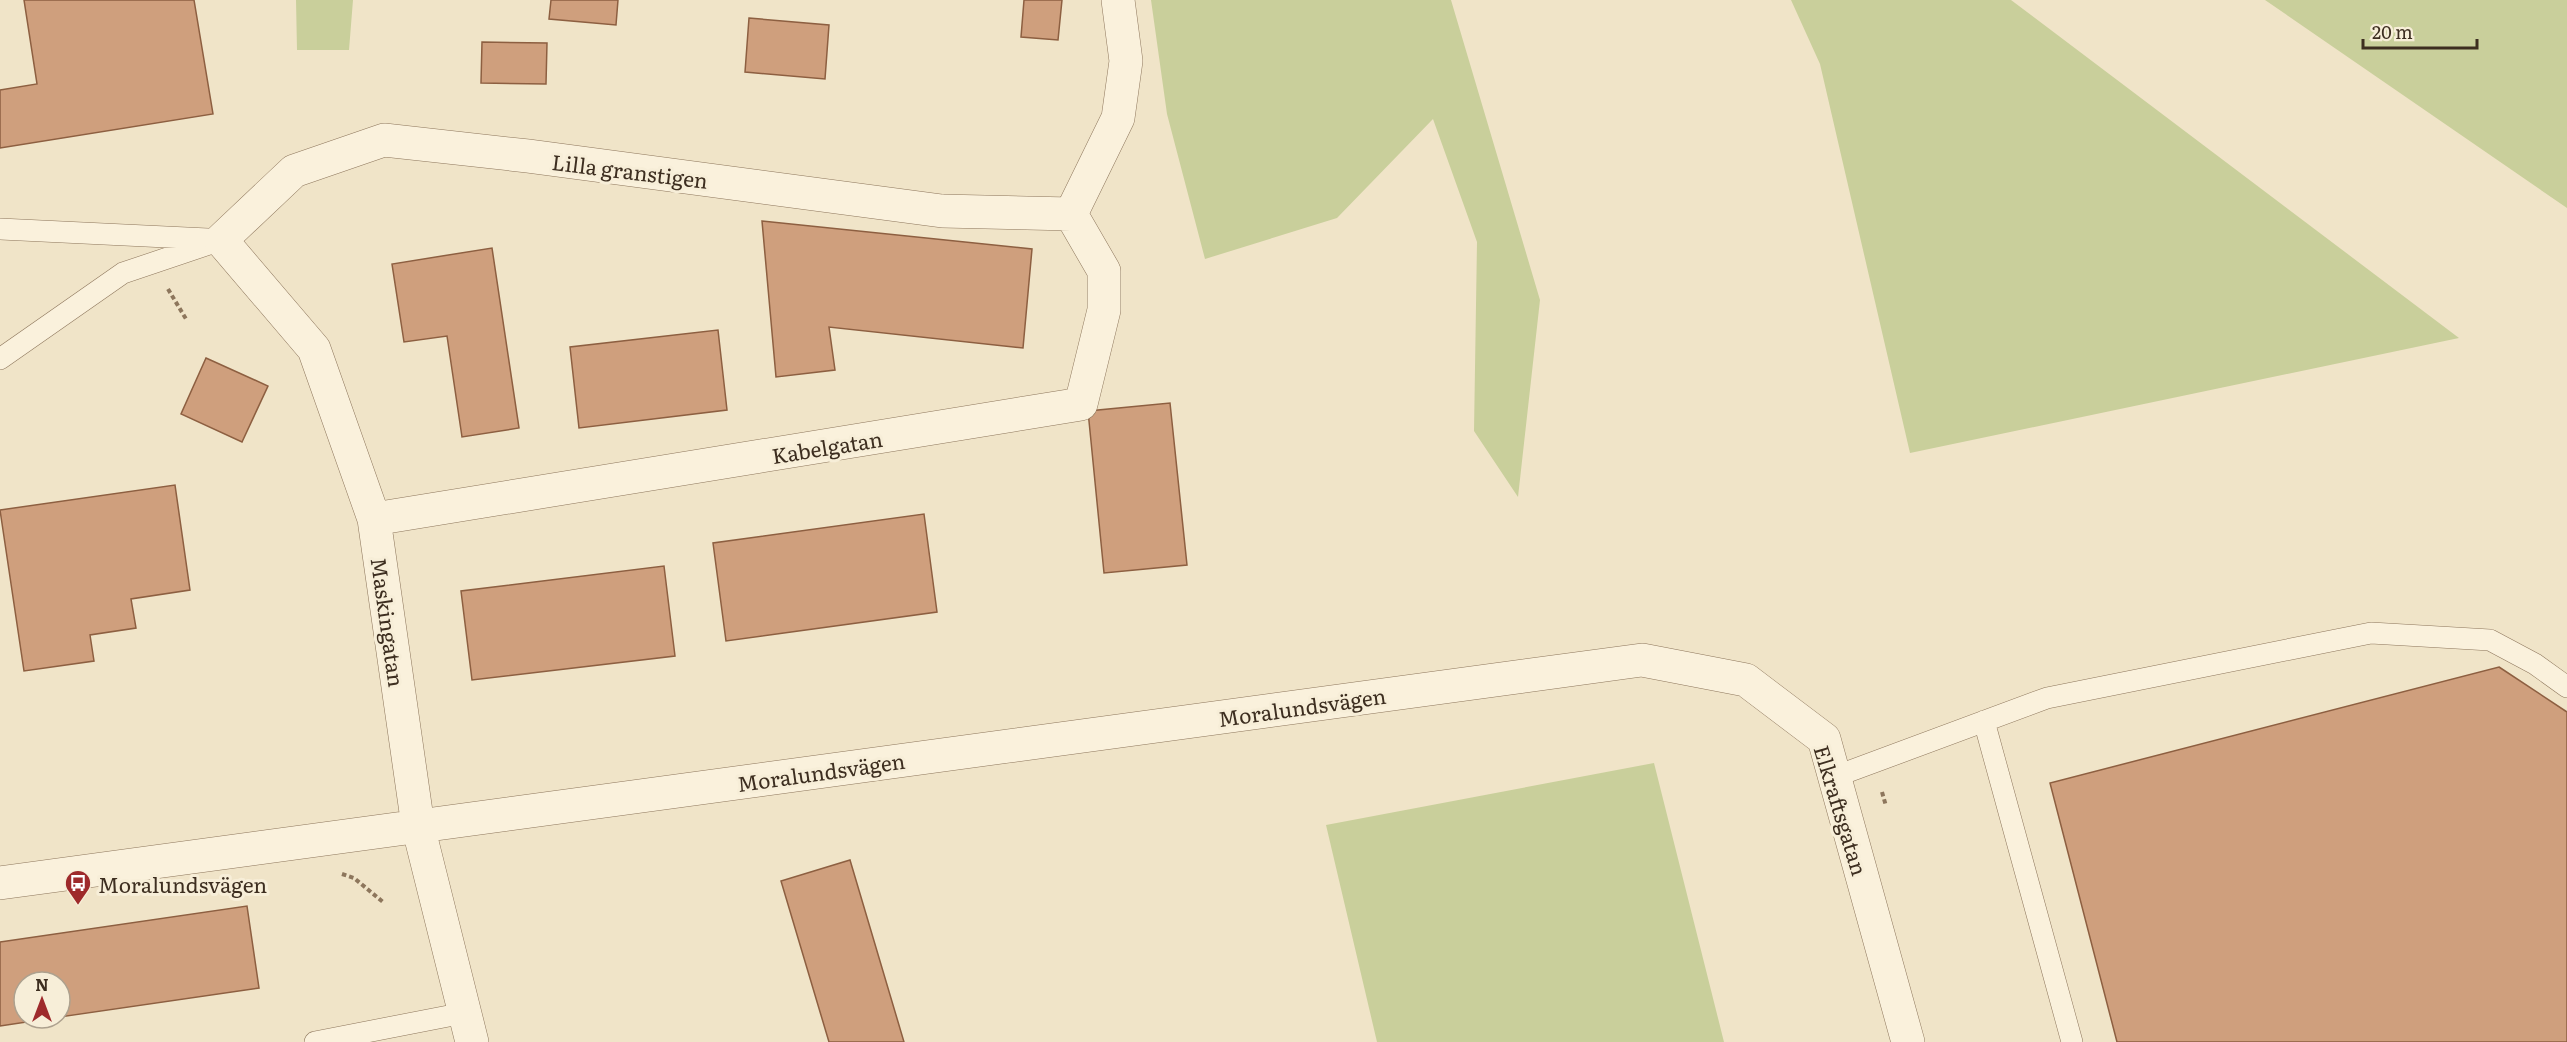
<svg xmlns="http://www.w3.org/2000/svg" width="2567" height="1042" viewBox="0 0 2567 1042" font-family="Literata,serif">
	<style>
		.green { fill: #c9cf9b }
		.building { fill: #cf9f7d; stroke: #8d5f41; stroke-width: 1.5 }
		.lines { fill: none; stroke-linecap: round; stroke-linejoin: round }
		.service-casing { stroke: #8d765c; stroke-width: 22 }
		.minor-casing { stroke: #8d765c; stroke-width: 34 }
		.path { stroke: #8d765c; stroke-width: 4; stroke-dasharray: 4.5 3; stroke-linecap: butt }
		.service { stroke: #faf1dc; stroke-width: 21 }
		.minor { stroke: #faf1dc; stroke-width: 33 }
		.labels { text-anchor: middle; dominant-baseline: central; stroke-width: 6; stroke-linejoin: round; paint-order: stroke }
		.street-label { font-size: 21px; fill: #3d2e20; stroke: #f7eed8 }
		.poi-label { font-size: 21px; fill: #3d2e20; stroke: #f7eed8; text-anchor: start }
	</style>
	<rect width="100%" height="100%" fill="#f0e4c8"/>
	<!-- green -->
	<path class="green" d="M296,0H353L349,50H297Z
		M1151,0H1451L1540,300L1518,497L1474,431L1477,242L1433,119L1337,218L1205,259L1167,114Z
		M1791,0H2011L2459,338L1910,453L1820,64Z
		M2265,0H2567V208Z
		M1654,763L1724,1042H1377L1326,825Z"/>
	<!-- building -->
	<path class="building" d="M24,0H194L213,114L0,148V90L37,84Z
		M551,0H618L616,25L549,19Z
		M1024,0H1062L1058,40L1021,37Z
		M749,18L829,25L825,79L745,72Z
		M482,42L547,43L546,84L481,83Z
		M762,221L1032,249L1023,348L829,327L835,370L776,377Z
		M492,248L519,428L462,437L447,336L404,342L392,264Z
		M718,330L727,410L579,428L570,347Z
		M206,358L268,386L242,442L181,414Z
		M1170,403L1187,565L1104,573L1088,411Z
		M175,485L190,590L131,599L136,628L90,635L94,661L24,671L0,510Z
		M924,514L937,612L726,641L713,543Z
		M664,566L675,656L472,680L461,591Z
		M2499,667L2567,712V1042H2117L2050,783Z
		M850,860L904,1042H829L781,881Z
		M247,906L259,988L60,1017V982H24V1018H53L0,1026V942Z"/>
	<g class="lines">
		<!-- service casing -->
		<g class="service-casing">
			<path id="service" d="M0,229L208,239
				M0,359L123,273L221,240
				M1984,721L2072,1042
				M1834,777L2047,698L2371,633L2490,640L2535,664L2567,687
				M315,1042L464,1013"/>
		</g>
		<!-- minor casing -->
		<g class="minor-casing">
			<path id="minor" d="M1071,214L1118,118L1126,61L1118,0
				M374,519L1081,404L1104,310V271L1071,214
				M0,883L1642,660L1746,680L1824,739L1908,1042
				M472,1042L418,826L374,519L314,349L221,240L294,171L384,140L528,156L942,211L1071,214"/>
		</g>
		<!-- path -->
		<path class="path" d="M168,289L186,319
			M1882,792L1886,806
			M342,874L354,878L383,902"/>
		<!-- service -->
		<use href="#service" class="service"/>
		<!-- minor -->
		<use href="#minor" class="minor"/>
	</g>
	<!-- icons -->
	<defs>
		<g id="bus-pin" transform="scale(1.35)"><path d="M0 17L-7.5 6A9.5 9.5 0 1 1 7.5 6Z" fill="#9e2a2b" stroke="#f7eed8"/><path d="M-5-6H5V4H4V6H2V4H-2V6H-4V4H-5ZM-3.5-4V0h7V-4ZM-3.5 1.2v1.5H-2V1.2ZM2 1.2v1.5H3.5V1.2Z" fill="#fff"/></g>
	</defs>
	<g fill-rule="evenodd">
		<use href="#bus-pin" x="78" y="883"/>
	</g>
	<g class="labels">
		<!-- street labels -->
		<g class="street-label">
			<text transform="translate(630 170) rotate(7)">Lilla granstigen</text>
			<text transform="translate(827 446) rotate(-9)">Kabelgatan</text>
			<text transform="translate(389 622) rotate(82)">Maskingatan</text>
			<text transform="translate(1302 706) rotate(-8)">Moralundsvägen</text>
			<text transform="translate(821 771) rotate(-8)">Moralundsvägen</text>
			<text transform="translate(1842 810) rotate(73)">Elkraftsgatan</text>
		</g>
		<!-- poi labels -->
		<g class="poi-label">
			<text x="98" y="883">Moralundsvägen</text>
		</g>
	</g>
	<!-- north arrow -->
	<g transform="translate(42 1000)"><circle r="28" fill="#f7eed8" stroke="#ada18e" stroke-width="1.5"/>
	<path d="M0-4.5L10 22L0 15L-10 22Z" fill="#9e2a2b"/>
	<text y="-9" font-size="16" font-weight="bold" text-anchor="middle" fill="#3d2e20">N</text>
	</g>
	<!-- scale -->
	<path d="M2363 39v9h114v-9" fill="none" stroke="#3d2e20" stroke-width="3"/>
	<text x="2372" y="39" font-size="18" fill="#3d2e20" stroke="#f7eed8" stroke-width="4.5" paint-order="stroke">20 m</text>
</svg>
